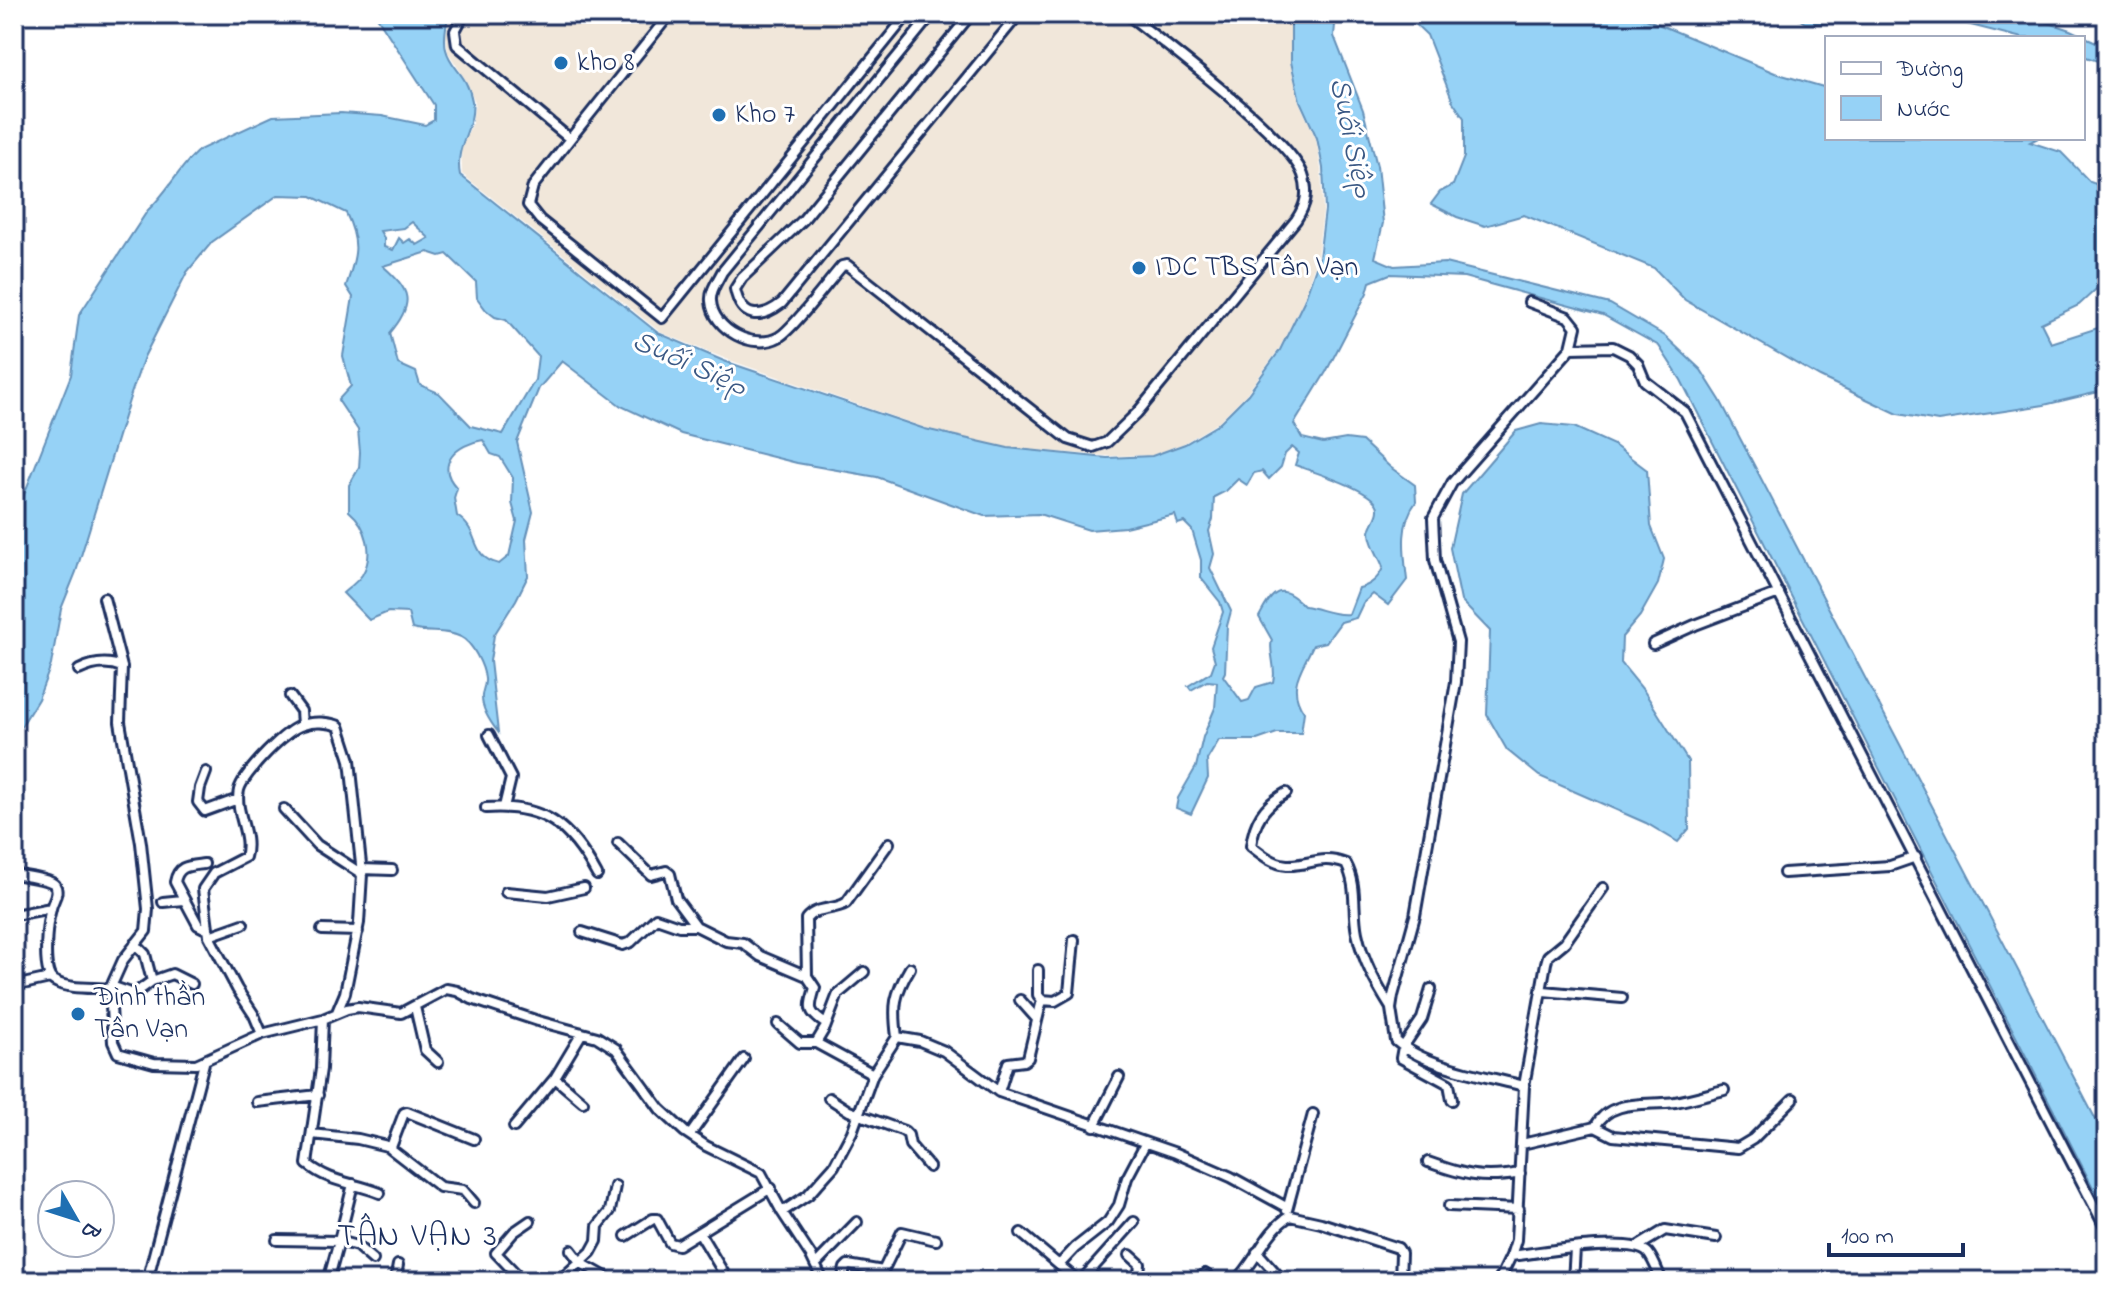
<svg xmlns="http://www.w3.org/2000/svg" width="2121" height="1295" viewBox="0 0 2121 1295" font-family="'Indie Flower',sans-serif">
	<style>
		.built { fill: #f1e7da }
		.water { fill: #96d2f6; stroke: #6591b9; stroke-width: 2; fill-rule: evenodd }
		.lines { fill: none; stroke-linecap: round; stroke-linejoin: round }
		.minor-casing { stroke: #1b2f5e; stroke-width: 14 }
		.minor { stroke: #fff; stroke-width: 8 }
		.poi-dot { fill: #1f6fb2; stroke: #fff; stroke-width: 3 }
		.labels { text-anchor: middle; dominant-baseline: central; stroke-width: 6; stroke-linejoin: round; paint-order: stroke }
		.poi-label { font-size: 28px; fill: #1b2f5e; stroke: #fff; text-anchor: start }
		.water-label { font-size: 30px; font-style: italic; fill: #3a5884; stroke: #fff }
		.quarter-label { font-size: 32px; letter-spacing: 2px; fill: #1b2f5e; stroke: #fff }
	</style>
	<rect width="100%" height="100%" fill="#fff"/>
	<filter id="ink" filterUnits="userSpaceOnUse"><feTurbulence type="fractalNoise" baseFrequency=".0125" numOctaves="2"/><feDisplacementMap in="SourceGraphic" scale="16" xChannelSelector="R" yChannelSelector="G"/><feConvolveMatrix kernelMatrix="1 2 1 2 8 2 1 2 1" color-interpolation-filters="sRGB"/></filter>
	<g filter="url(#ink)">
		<!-- built -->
		<path class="built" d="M451,14H1290V62L1299,102L1316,139L1321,169L1323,211L1317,257L1303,300L1279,349L1246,394L1217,423L1184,443L1152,455L1108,456L1008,448L926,428L726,359L660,332L462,174L461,148L472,124L475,102L467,82L448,52L446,34Z"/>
		<!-- water -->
		<path class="water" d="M375,14H449C434,69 465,61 472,101C476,127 454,144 460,175L658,333L724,361L925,429L1008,448L1107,458L1152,456L1185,444L1217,425L1248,394L1280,350L1304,301L1319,258L1325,210L1323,168L1317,138L1300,101L1291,62V16L1292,14H1336L1334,36L1363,110L1377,166L1383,223L1375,258L1394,266L1445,263L1610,304L1665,336L1701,370L1720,400L2107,1141V1215L1681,380L1659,346L1603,315L1464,277L1390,274L1370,282L1367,293L1326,372L1294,424L1302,438L1323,443L1346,439L1362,441L1390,467L1415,485L1416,502C1399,524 1404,554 1407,580L1388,605L1373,594L1363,603L1356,618L1341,622L1326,642L1313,645C1302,670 1286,686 1304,712L1301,733H1277L1257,740H1219L1207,760L1208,778L1191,814L1176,808L1178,798L1196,767L1203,737L1215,708L1217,682L1207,681L1191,690L1188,686L1211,672L1215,661L1211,647L1223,612L1220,602L1201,578V560L1192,530L1184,522L1178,524L1175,515L1125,527L1089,530L1039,514L984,516L877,477L797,463L681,434L621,406L562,361L539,388L517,442L533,512L526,539L528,576L516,600L494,635L490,661L498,732C491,723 482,709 482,698C481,692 486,685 485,679C484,666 472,642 461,637C445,629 428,634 412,629L408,613L388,612L369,620L343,593C349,588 357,582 362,575C375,554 367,526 349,511V485L359,468L360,452L358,430L338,400L351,386L343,356L353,297L346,286C357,255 360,243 346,213L311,196L278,195L212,242L187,272L144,357L131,394L76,572L61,609L51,665L38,699L14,738V520L71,375L79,315L148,210C168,192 179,167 199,150L273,116L341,113L382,116L425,125L434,120V105ZM412,222L429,238L417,245L410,239L404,243L399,238L393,250L384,247V238L380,231L404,228ZM428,252L440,256L447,254L476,282L477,298L486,310L495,317L506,320L538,356L535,380L503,434L471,426L439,393L420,385L416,372L398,364L390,333C416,302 410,290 383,266ZM483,440L491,454L500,457L513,478L512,503L517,521L509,556L499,564C468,556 482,532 457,516L454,498L457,488C434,464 457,444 483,440ZM1292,447L1299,453L1295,465C1312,472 1376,490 1378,508C1379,517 1371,523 1370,532C1370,545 1379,555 1383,567C1380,577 1370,586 1359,588L1349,614C1333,616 1320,608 1304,606C1281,582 1273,590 1259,617L1272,640C1268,651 1277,667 1273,682L1256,687L1249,700L1242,702L1223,676L1225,672L1227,626L1231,611L1210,568L1214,554L1209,531L1213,519L1214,497L1226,491L1238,479L1247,485L1254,473L1262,471L1269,479L1281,467L1285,454Z
			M1405,14H1634L1775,73L1827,88V138H2038L2030,142L2061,152L2090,182L2107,188V279L2079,305L2041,323L2051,343L2107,325V390L2044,405L1938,421L1898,414L1820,377L1685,300L1654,268L1524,215L1485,226L1457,217L1431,204L1440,192L1453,185L1464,157V118L1453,102L1427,35Z
			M1791,14L2025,15L2070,30L2107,47V64L2083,56V38H2022L1931,15L1866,23H1805Z
			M1541,424L1574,427L1614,445L1647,470L1651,526L1664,559L1658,584L1640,616L1622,637L1621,663L1644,691L1688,761L1689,829L1678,842L1646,823L1539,776L1507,750L1487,715L1490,631L1461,601L1450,548L1462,494L1516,431Z"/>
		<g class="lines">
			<!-- minor casing -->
			<g class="minor-casing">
				<path id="minor" d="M464,14L455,31L457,45L570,139L670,14
					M932,14L722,272C717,282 710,291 711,301C713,330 754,351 779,337C794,328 828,282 842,266L847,265L1068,439L1093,447L1107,442L1137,413L1296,220C1306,205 1309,193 1303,175C1290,137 1163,43 1127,14
					M971,14L803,220L742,278L735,289C741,319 760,320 782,303L1019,14
					M570,139L533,186L528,205L540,220L662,318L908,14
					M1571,348L1613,347L1629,355L1638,364L1645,381L1685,412L2107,1231
					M104,598L122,667L120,722L141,843L148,909L146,931L123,960L110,989L113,1042L118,1053L154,1063L196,1064L262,1034L323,1019L347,1009L358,1007L401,1013L446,989L457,991L472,999L538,1021L597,1037L616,1049L660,1109L685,1132L706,1146L761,1173L782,1212L811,1256L823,1281
					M1653,644L1695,625L1779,593
					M79,670C93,663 107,661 122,667
					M290,696L301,711L302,725
					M489,735L511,778L504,807
					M206,772L200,788L198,802L205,811L238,799
					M1286,793C1264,805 1254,821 1251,846C1261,854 1273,864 1287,865C1310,866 1320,854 1346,864C1358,886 1352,909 1357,933C1363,961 1376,984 1391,1008
					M486,808C544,804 570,825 597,875
					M284,809L317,845L362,874
					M618,843L651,875L666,871L670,874L676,899L696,926L726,941L743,943L760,956L807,976L815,988C809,1008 807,1012 826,1024
					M204,864C189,866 178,865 175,882L198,925L208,930
					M361,869L392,870
					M1784,873L1890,866L1916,857
					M14,874C22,876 51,879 55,885C60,893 52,901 51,909C47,922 41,974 54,981C69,990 94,987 110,989
					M506,892L548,896L584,888
					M163,902L183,900
					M14,915L51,908
					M322,930L358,931
					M582,932L623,945L631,942L656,918L679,926H696
					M209,936L243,924
					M135,944L145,954L152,981
					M1038,970V995L1042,1000
					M807,976L806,919C816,906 833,911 846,903L889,843
					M23,984L50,978
					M111,986L134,994L152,981L172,974L192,984
					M1431,989L1422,1019L1403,1047L1401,1058L1449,1084L1452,1100
					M1543,991L1622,998
					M1020,1000L1036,1018
					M415,1007L425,1050L438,1062
					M323,1019L321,1069L307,1164C331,1183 352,1182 380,1193
					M778,1024L800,1043H816L873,1074
					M262,1034L254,1015L237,989L209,936L203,889L214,873L245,857C252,834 234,812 239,790C243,774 286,729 303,725C313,721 329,722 339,726L350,760L362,874L359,923L345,993L337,1012
					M897,1037L920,1041L944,1051L999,1092L1176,1153L1231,1177L1286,1207
					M816,1043L825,1028L838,994L864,972
					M555,1078L583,1102
					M1524,1086C1486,1076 1426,1067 1396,1041L1391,1009L1393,996L1415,916L1456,682L1458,642L1435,560L1433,518L1452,483L1571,348L1576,327L1568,317L1529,302
					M999,1092L1008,1063L1024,1061L1028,1058L1042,1000L1055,1001L1069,993L1074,940
					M829,1098L849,1111L904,1131L908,1135L910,1145L929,1167
					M257,1102L318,1095
					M1094,1126L1119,1077
					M514,1127L555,1078L582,1033
					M1595,1127C1610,1098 1646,1106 1675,1102C1691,1099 1708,1094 1724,1090
					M312,1134L358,1139L387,1146L440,1187L463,1190L474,1203
					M690,1135L744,1059
					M1522,1144L1595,1127L1613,1136L1738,1148L1753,1139L1793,1099
					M391,1147L404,1113L407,1112L474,1139
					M1428,1162C1464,1175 1483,1180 1520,1173
					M353,1184L339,1241L357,1246L373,1260
					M1449,1206L1519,1209
					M1287,1210L1313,1114
					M782,1212L808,1195L834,1166L852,1132L873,1074L897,1037C893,1006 894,995 910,968
					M699,1232L723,1272L712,1281
					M1021,1233L1078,1281
					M626,1236L653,1219H657L670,1243L678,1245L771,1188
					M277,1240L339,1241L328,1281
					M1637,1247L1665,1230L1716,1238
					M571,1250L581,1263L613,1281
					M1257,1252L1283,1281
					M1130,1255L1140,1264L1138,1281
					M1511,1256C1536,1253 1633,1236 1648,1253C1654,1260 1658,1273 1662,1281
					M816,1264L857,1222
					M1060,1264L1075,1248L1108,1222L1119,1205L1127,1178L1145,1144
					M147,1281L204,1063
					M395,1281L398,1265
					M523,1281L496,1253L514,1232L530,1221
					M559,1281L591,1252L597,1241L598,1226L610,1211L615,1186
					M842,1281L845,1268L848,1265L883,1271L902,1232L936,1240
					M1081,1281L1134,1222
					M1196,1281L1205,1274L1214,1281
					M1236,1281C1256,1263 1265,1231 1290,1216L1321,1223L1398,1248L1401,1253L1400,1281
					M1439,1281L1440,1278
					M1499,1281L1511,1256L1516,1240L1524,1086L1546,963L1548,956L1565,942L1603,888
					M1573,1281L1575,1249"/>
			</g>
			<!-- minor -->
			<use href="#minor" class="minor"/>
		</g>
	</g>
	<!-- markers -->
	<g class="poi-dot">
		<circle cx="561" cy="63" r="8"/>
		<circle cx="719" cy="115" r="8"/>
		<circle cx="1139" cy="268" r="8"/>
		<circle cx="78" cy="1014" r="8"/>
	</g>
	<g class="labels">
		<!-- poi labels -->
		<g class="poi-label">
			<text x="577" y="63">kho 8</text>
			<text x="735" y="115">Kho 7</text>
			<text x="1155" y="268">IDC TBS Tân Vạn</text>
			<text x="94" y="998">Đình thần<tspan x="94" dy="32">Tân Vạn</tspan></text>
		</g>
		<!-- water labels -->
		<g class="water-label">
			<text transform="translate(1350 138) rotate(78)">Suối Siệp</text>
			<text transform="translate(689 365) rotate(24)">Suối Siệp</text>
		</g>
		<!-- quarter labels -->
		<g class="quarter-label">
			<text x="418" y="1237">TÂN VẠN 3</text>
		</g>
	</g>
	<!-- margin -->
	<rect width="2121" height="1295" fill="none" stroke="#fff" stroke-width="48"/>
	<rect x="24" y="24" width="2073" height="1247" fill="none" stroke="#1b2f5e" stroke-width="3" filter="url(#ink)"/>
	<!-- legend -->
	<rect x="1825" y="36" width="260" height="104" fill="#ffffff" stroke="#a4acbf" stroke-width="2"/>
	<rect x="1841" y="62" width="40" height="12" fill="#ffffff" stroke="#a4acbf" stroke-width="2"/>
	<text x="1897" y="76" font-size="24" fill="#1b2f5e">Đường</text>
	<rect x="1841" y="96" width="40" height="24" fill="#96d2f6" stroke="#a4acbf" stroke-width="2"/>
	<text x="1897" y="116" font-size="24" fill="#1b2f5e">Nước</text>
	<!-- north arrow -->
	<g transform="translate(76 1219) rotate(129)"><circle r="38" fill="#ffffff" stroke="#a4acbf" stroke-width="2"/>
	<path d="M0-6L14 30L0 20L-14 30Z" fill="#1f6fb2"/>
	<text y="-12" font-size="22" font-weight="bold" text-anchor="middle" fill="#1b2f5e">B</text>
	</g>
	<!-- scale -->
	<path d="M1829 1243v12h134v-12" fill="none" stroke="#1b2f5e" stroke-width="4"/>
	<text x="1841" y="1243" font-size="24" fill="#1b2f5e" stroke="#ffffff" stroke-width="6" paint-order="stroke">100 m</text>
</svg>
